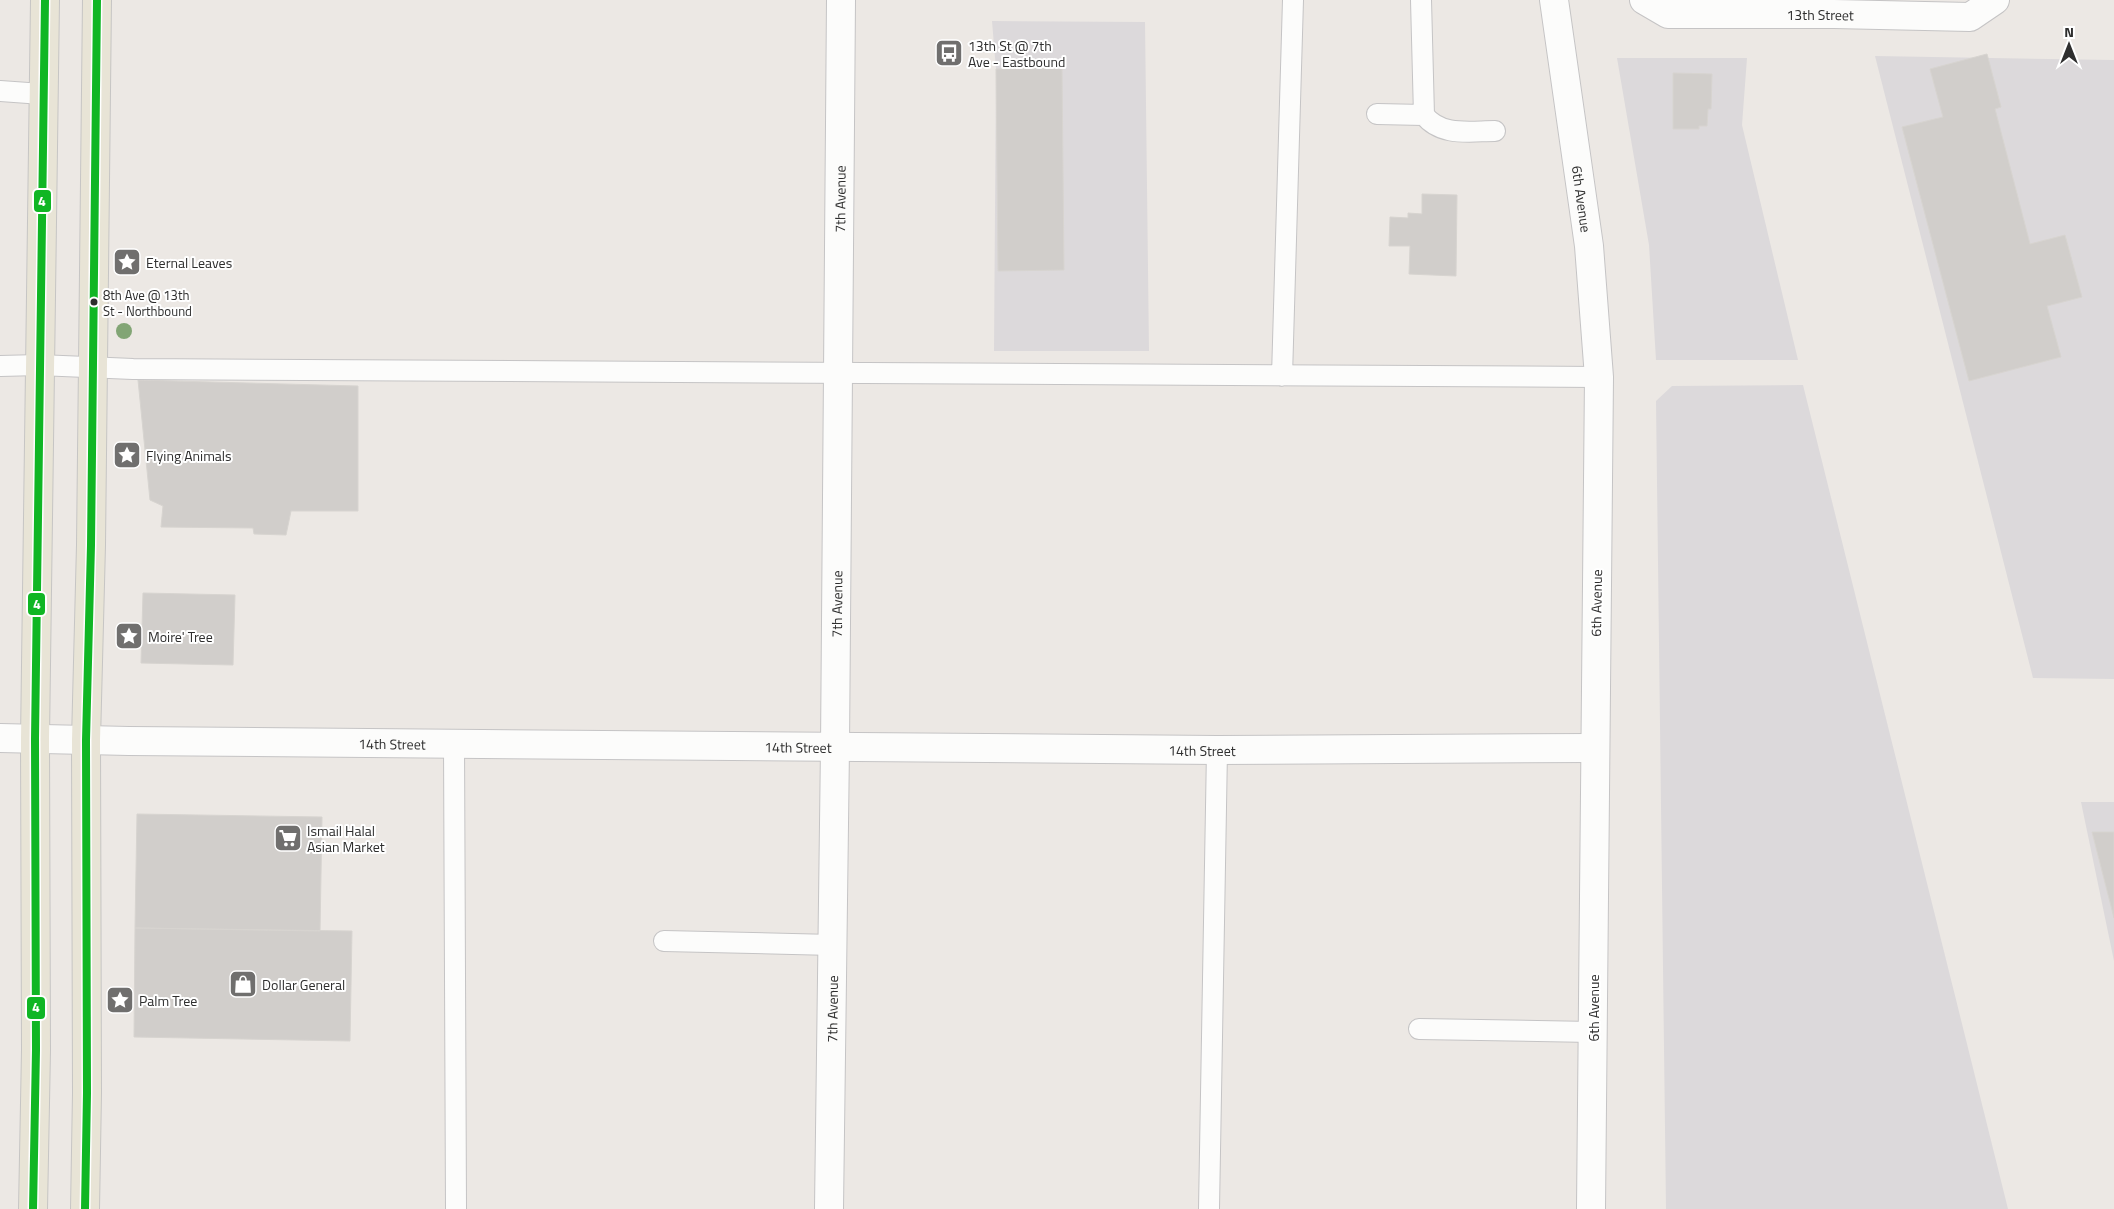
<svg xmlns="http://www.w3.org/2000/svg" width="2114" height="1209" viewBox="0 0 2114 1209" font-family="'Titillium Web',sans-serif">
	<style>
		.industrial { fill: #dcd9db }
		.building { fill: #d1cecb; stroke: #d7d4d0 }
		.lines { fill: none; stroke-linecap: round; stroke-linejoin: round }
		.service-casing { stroke: #c5c4c5; stroke-width: 22 }
		.minor-casing { stroke: #c5c4c5; stroke-width: 30 }
		.tertiary-casing { stroke: #c5c4c5; stroke-width: 30 }
		.primary-casing { stroke: #c6c5c4; stroke-width: 30 }
		.service { stroke: #fcfcfb; stroke-width: 20 }
		.minor { stroke: #fcfcfb; stroke-width: 28 }
		.tertiary { stroke: #fcfcfb; stroke-width: 28 }
		.primary { stroke: #e8e4d6; stroke-width: 28 }
		.bus-1-casing { stroke: #fff; stroke-width: 11 }
		.bus-1 { stroke: #10b624; stroke-width: 8 }
		.tree { fill: #82a575 }
		.bus-dot { fill: #2e2e2e; stroke: #fff; stroke-width: 2 }
		.labels { text-anchor: middle; dominant-baseline: central; stroke-width: 4; stroke-linejoin: round; paint-order: stroke }
		.bus-label { font-size: 13px; fill: #2e2e2e; stroke: #fff; text-anchor: start }
		.street-label { font-size: 14px; fill: #2e2e2e; stroke: #fff }
		.poi-label { font-size: 14px; fill: #2e2e2e; stroke: #fff; text-anchor: start }
		.line-badge { stroke: #fff; stroke-width: 2 }
		.badge-label { font-size: 14px; text-anchor: middle; font-weight: bold; fill: #fff }
	</style>
	<rect width="100%" height="100%" fill="#ece8e4"/>
	<!-- industrial -->
	<path class="industrial" d="M992,21L1145,22L1149,351H994L996,69Z
		M1875,56L2114,60V679L2033,678Z
		M1617,58H1747L1742,125L1798,360H1656L1649,245Z
		M1803,385L1972,1064L2008,1209H1666L1656,401L1672,386Z
		M2081,802H2114V961Z"/>
	<!-- building -->
	<path class="building" d="M1987,54L2001,107L1995,109L2030,244L2065,235L2082,297L2047,306L2061,357L1969,381L1902,127L1943,117L1930,69Z
		M1062,68L1064,270L998,271L996,69Z
		M1673,73L1712,74L1711,109H1708L1707,126H1699V129H1673Z
		M1422,194L1457,195L1456,276L1409,274L1410,246H1389L1390,217L1408,218V213L1422,214Z
		M138,380L358,386V511H291L286,535L254,534L253,528L161,527L163,506L150,500Z
		M143,593L235,595L233,665L141,663Z
		M137,814L322,817L320,931L135,928Z
		M2092,832H2114V918Z
		M135,928L352,931L350,1041L134,1037Z"/>
	<g class="lines">
		<!-- service casing -->
		<g class="service-casing">
			<path id="service" d="M1421,0L1424,115C1441,137 1470,131 1495,131
				M0,91L42,94
				M1377,114L1424,115
				M0,366L39,365L133,369L1599,377
				M1282,376L1293,0
				M454,743L456,1209
				M664,941L833,945
				M1419,1029L1592,1032
				M1209,1209L1217,750"/>
		</g>
		<!-- minor casing -->
		<g class="minor-casing">
			<g id="minor">
				<path id="s1" d="M1554,0L1589,246L1599,377L1591,1209"/>
				<path id="s2" d="M0,738L129,741L1217,750L1594,748"/>
				<path id="s3" d="M829,1209L835,747L841,0"/>
			</g>
		</g>
		<!-- tertiary casing -->
		<g class="tertiary-casing">
			<g id="tertiary">
				<path id="s4" d="M1644,0L1668,14H1834L1970,17L1995,0"/>
			</g>
		</g>
		<!-- primary casing -->
		<g class="primary-casing">
			<path id="primary" d="M33,1209L36,1050L35,739L45,0
				M85,1209L87,1093L86,740L91,545L97,0"/>
		</g>
		<!-- service -->
		<use href="#service" class="service"/>
		<!-- minor -->
		<use href="#minor" class="minor"/>
		<!-- tertiary -->
		<use href="#tertiary" class="tertiary"/>
		<!-- primary -->
		<use href="#primary" class="primary"/>
		<!-- bus-1 casing -->
		<g class="bus-1-casing">
			<path id="bus-1" d="M33,1209L36,1050L35,739L45,0
				M85,1209L87,1093L86,740L91,545L97,0"/>
		</g>
		<!-- bus-1 -->
		<use href="#bus-1" class="bus-1"/>
	</g>
	<!-- trees -->
	<circle class="tree" cx="124" cy="331" r="8"/>
	<!-- icons -->
	<defs>
		<g id="bus-square" transform="scale(1.4375)"><rect x="-9" y="-9" width="18" height="18" rx="4" fill="#706f6e" stroke="#fff"/><path d="M-5-6H5V4H4V6H2V4H-2V6H-4V4H-5ZM-3.5-4V0h7V-4ZM-3.5 1.2v1.5H-2V1.2ZM2 1.2v1.5H3.5V1.2Z" fill="#fff"/></g>
		<g id="sight-square" transform="scale(1.4375)"><rect x="-9" y="-9" width="18" height="18" rx="4" fill="#706f6e" stroke="#fff"/><path d="M0-6L1.8-2.2L6-1.7L2.9 1.2L3.7 5.4L0 3.3L-3.7 5.4L-2.9 1.2L-6-1.7L-1.8-2.2Z" fill="#fff"/></g>
		<g id="supermarket-square" transform="scale(1.4375)"><rect x="-9" y="-9" width="18" height="18" rx="4" fill="#706f6e" stroke="#fff"/><path d="M-6-5.5h2.5l.6 2H6L4.5 2H-2.5L-4.4-4H-6ZM-1.5 3.2a1.3 1.3 0 1 0 .1 0ZM3 3.2a1.3 1.3 0 1 0 .1 0Z" fill="#fff"/></g>
		<g id="shop-square" transform="scale(1.4375)"><rect x="-9" y="-9" width="18" height="18" rx="4" fill="#706f6e" stroke="#fff"/><path d="M-5-2.5h2.3a2.7 3.5 0 0 1 5.4 0H5L5.5 6h-11ZM-1.5-2.5h3a1.5 2.3 0 0 0-3 0Z" fill="#fff"/></g>
	</defs>
	<g fill-rule="evenodd">
		<use href="#bus-square" x="949" y="53"/>
		<use href="#sight-square" x="127" y="262"/>
		<use href="#sight-square" x="127" y="455"/>
		<use href="#sight-square" x="129" y="636"/>
		<use href="#supermarket-square" x="288" y="838"/>
		<use href="#shop-square" x="243" y="984"/>
		<use href="#sight-square" x="120" y="1000"/>
	</g>
	<!-- markers -->
	<circle class="bus-dot" cx="94" cy="302" r="4.5"/>
	<g class="labels">
		<!-- bus labels -->
		<g class="bus-label">
			<text x="103" y="295">8th Ave @ 13th<tspan x="103" dy="16">St - Northbound</tspan></text>
		</g>
		<!-- street labels -->
		<g class="street-label">
			<text stroke="none"><textPath href="#s4" startOffset="180">13th Street</textPath></text>
			<text stroke="none"><textPath href="#s1" startOffset="201">6th Avenue</textPath></text>
			<text stroke="none"><textPath href="#s3" startOffset="1010">7th Avenue</textPath></text>
			<text transform="translate(1596 603) rotate(-89)">6th Avenue</text>
			<text stroke="none"><textPath href="#s3" startOffset="605">7th Avenue</textPath></text>
			<text stroke="none"><textPath href="#s2" startOffset="392">14th Street</textPath></text>
			<text stroke="none"><textPath href="#s2" startOffset="798">14th Street</textPath></text>
			<text stroke="none"><textPath href="#s2" startOffset="1202">14th Street</textPath></text>
			<text transform="translate(1593 1008) rotate(-90)">6th Avenue</text>
			<text stroke="none"><textPath href="#s3" startOffset="200">7th Avenue</textPath></text>
		</g>
		<!-- poi labels -->
		<g class="poi-label">
			<text x="968" y="45">13th St @ 7th<tspan x="968" dy="16">Ave - Eastbound</tspan></text>
			<text x="146" y="262">Eternal Leaves</text>
			<text x="146" y="455">Flying Animals</text>
			<text x="148" y="636">Moire' Tree</text>
			<text x="307" y="830">Ismail Halal<tspan x="307" dy="16">Asian Market</tspan></text>
			<text x="262" y="984">Dollar General</text>
			<text x="139" y="1000">Palm Tree</text>
		</g>
	</g>
	<g class="line-badge">
		<rect x="33" y="189" width="19" height="24" rx="5" fill="#10b624"/>
		<rect x="27" y="592" width="19" height="24" rx="5" fill="#10b624"/>
		<rect x="26" y="996" width="20" height="24" rx="5" fill="#10b624"/>
	</g>
	<g class="badge-label">
		<text x="42" y="206">4</text>
		<text x="37" y="609">4</text>
		<text x="36" y="1012">4</text>
	</g>
	<!-- north arrow -->
	<g transform="translate(2069 45)" stroke="#ffffff" stroke-width="4" paint-order="stroke">
	<path d="M0-4L9 19L0 12L-9 19Z" fill="#2e2e2e"/>
	<text y="-8" font-size="14" font-weight="bold" text-anchor="middle" fill="#2e2e2e">N</text>
	</g>
</svg>
